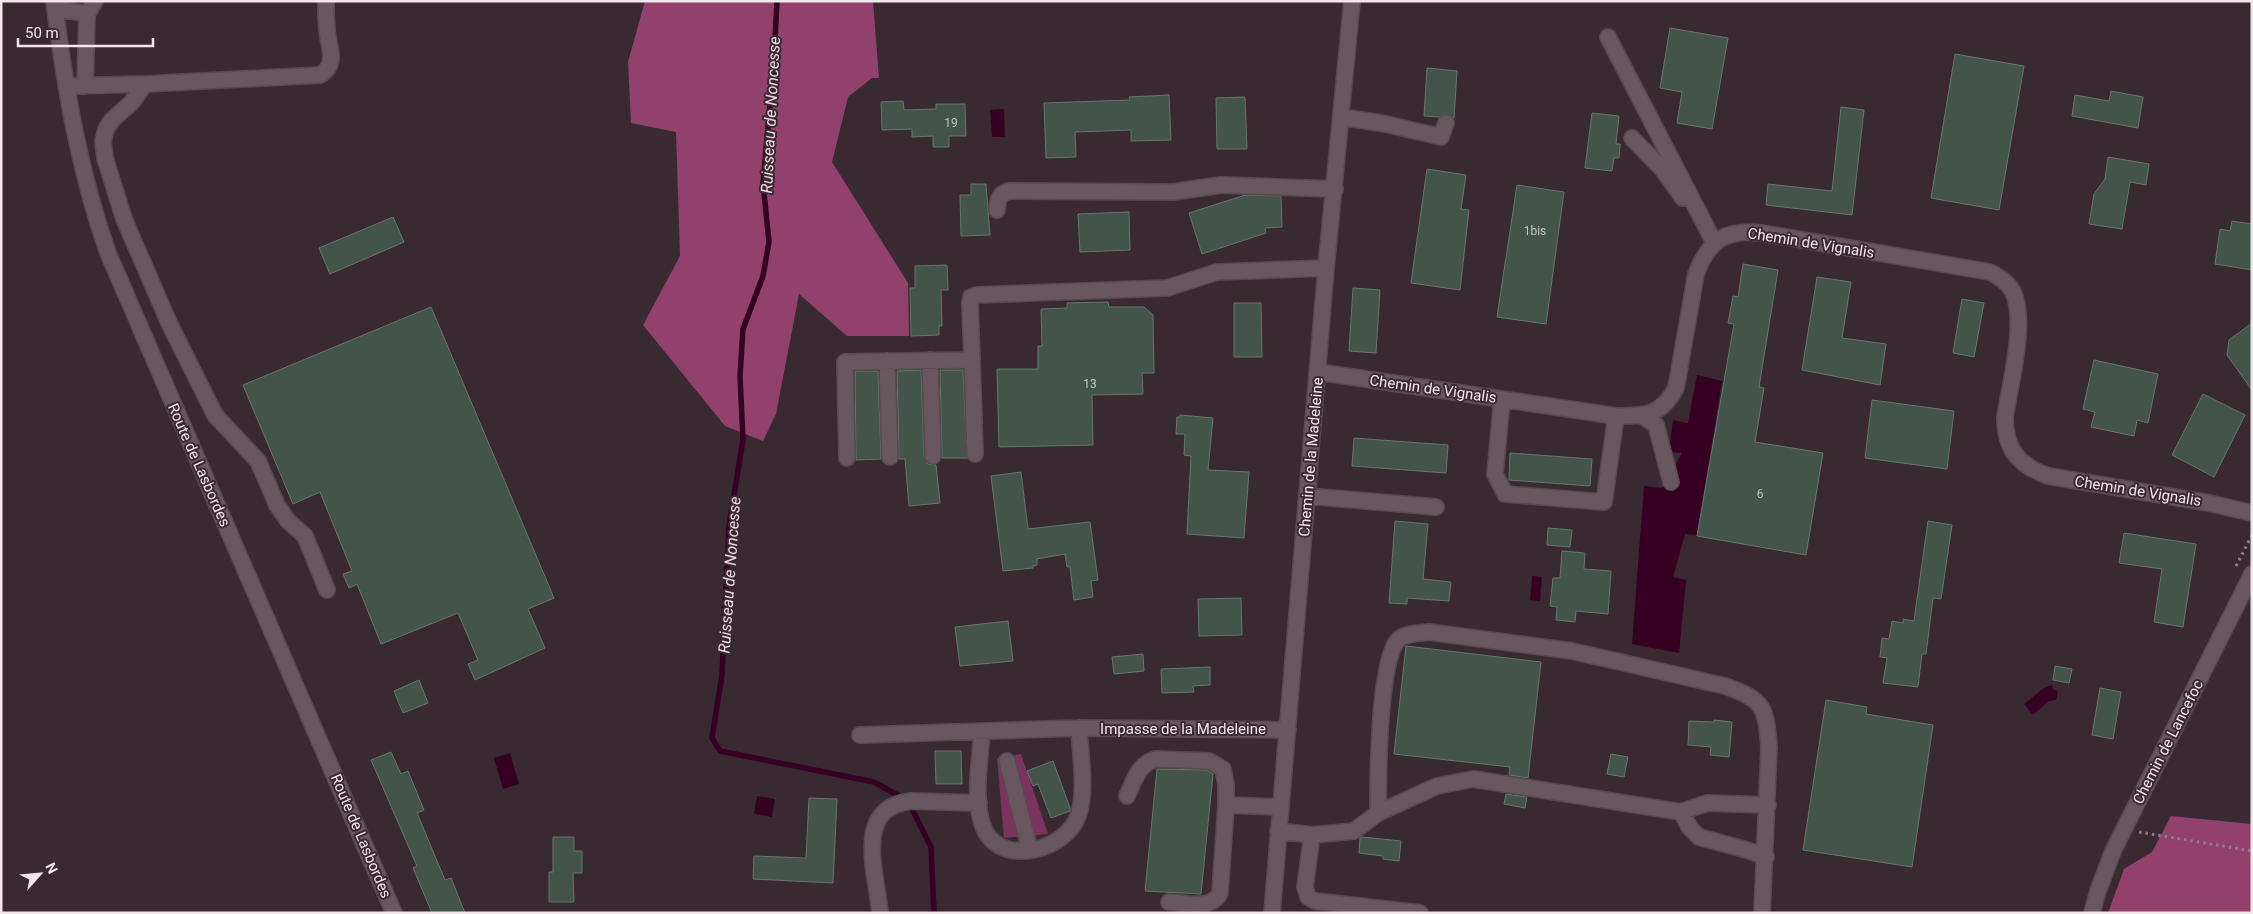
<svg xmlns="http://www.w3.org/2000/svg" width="2253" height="914" viewBox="0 0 2253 914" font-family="Roboto,sans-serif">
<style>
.green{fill:#7d345c}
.forest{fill:#92416d}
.water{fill:#350021}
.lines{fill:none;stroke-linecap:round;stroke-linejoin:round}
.stream{stroke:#350021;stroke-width:5.5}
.building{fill:#43544a;stroke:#66776d}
.minor-casing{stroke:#574a50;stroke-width:18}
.path{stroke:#8d8186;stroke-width:3;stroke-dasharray:2.5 4;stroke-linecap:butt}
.minor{stroke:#68575f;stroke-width:15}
.labels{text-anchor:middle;stroke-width:4;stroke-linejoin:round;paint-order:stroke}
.number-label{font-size:12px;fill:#c6c3c4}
.street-label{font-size:15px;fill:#f2e8ec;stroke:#392a31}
.water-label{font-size:16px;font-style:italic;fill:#f0d8e3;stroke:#392a31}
</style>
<rect width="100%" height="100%" fill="#392a31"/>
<path class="green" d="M1021,754L1048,834L1004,838L997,758Z"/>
<path class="forest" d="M645,1H873L879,78H872L848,97L832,162L908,283L909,336H847L799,294L776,414L763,441L725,426L643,325L680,256L676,132L631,123L628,62Z
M2171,816L2252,824V913H2108L2124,869L2152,852Z"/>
<path class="water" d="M1004,109L1005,137H992L990,110Z
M1697,375L1722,381L1697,535L1685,534L1673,577L1686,580L1679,653L1632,644L1644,486L1662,488L1682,453L1669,452L1673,420L1688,423Z
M1532,576L1542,577L1540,601L1530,600Z
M2052,685L2053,689L2058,691L2056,700L2049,701L2033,715L2024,704L2044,688Z
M510,753L519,784L503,789L494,758Z
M757,796L775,799L772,817L754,814Z"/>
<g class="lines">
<path class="stream" d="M777,1L774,59L763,183L769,242L763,276L743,329L740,376L743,440L729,526L722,675L712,738L720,751L874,782L903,798
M911,807L931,847L934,913"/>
</g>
<path class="building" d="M1670,28L1728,38L1712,129L1677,123L1682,92L1660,88Z
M1955,54L2024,66L1999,210L1931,198Z
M1427,68L1457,71L1454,118L1445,114L1439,117L1424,116Z
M2111,91L2143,97L2138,128L2072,116L2075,95L2109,101Z
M1169,95L1171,140L1131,141V130L1075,132L1076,157L1046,158L1044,103L1130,100L1129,97Z
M1245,97L1247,149H1217L1216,98Z
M903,101L904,110L936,109V104H965L966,136H949V147H933V136L912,137V129L882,130L881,102Z
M1841,107L1864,110L1852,215L1766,205L1768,184L1832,191Z
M1592,113L1619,116L1616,144H1620L1619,158H1614L1612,171L1585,168Z
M2108,157L2149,164L2146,185L2130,182L2122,229L2089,224L2094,194L2105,179Z
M1427,169L1466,175L1461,209L1469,210L1460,290L1411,283Z
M971,184H986L990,235L961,236L960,195H971Z
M1517,185L1564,192L1546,324L1497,317Z
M1245,195L1281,196L1282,227L1265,228L1266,233L1202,254L1189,213Z
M1129,212L1130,250L1080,252L1078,214Z
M393,217L404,242L330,274L319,248Z
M2232,221L2252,224V270L2215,264L2220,229L2230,231Z
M1743,264L1778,270L1759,387L1764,388L1755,442L1823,453L1806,555L1697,536L1734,324L1728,323L1733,296L1738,297Z
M947,265L948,290H941L942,326H939V335L911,336L910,288H915V266Z
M1817,277L1851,282L1842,338L1886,344L1880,385L1802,370Z
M1353,288L1380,290L1376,353L1349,351Z
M1962,299L1984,303L1974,357L1953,353Z
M1108,302L1109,307H1144L1153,315L1154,373H1142L1143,394L1092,395L1093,445L999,447L997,369H1038V346H1042L1041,309L1067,308V303Z
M1234,303H1261L1262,357H1234Z
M431,307L554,598L528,609L545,648L475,680L468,664L478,660L458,613L381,644L357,584L349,588L343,574L352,571L320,492L293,504L243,385Z
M2252,323V390L2227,355L2229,340Z
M2094,360L2158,374L2148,423L2137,420L2134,436L2091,427L2095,412L2083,409Z
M921,370L924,456L928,464L936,465L940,503L909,506L905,459H899L897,371Z
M940,370H963L967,458H942Z
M855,371H878L881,459L856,460Z
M2203,394L2245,415L2214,477L2172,455Z
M1872,400L1954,411L1947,469L1865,458Z
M1180,415L1213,418L1208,470L1249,472L1244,538L1187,534L1191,456L1184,455L1185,434H1176L1177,417H1180Z
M1354,438L1448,445L1446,473L1352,466Z
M1510,453L1592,459L1590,486L1509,480Z
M1021,472L1028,529L1090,522L1098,580L1091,581L1093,597L1074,600L1070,567H1067L1065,554L1037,559V565L1033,566V568L1003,571L991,476Z
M1395,521L1428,524L1423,579L1451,582L1449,601L1407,598V604L1389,603Z
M1928,521L1952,525L1941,599L1933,598L1926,654H1922L1918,687L1883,683L1887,658L1880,657L1882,638L1889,639L1892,621L1903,623V619L1914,621Z
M1548,528L1572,530L1570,547L1547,545Z
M2124,533L2196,544L2183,627L2154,622L2162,569L2119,563Z
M1562,551L1585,553L1584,569L1611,571L1608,614L1576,611L1575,622L1556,620L1557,607L1550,606L1553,578H1560Z
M1241,598L1242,635L1199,636L1198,599Z
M1008,621L1013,661L960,666L955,627Z
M1406,646L1541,662L1528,778L1509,775L1510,767L1394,754Z
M1143,654L1144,671L1114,674L1112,657Z
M2055,666L2072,669L2069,683L2053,680Z
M1210,667V685L1193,686L1194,692L1162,693L1161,669Z
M419,680L428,703L403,713L394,691Z
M2100,688L2121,692L2113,739L2092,735Z
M1826,700L1867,707L1866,714L1933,725L1912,867L1803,850Z
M1714,720L1732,722L1729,757L1710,755L1711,747L1688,745L1689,721L1714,722Z
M935,751H961L962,784H936Z
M391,752L401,774L408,771L424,810L417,813L445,880L451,878L465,913H432L413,868L417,866L371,760Z
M1611,754L1628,757L1624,777L1607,774Z
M1053,761L1070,808V811L1051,818L1038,784L1033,786L1027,771Z
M1157,769L1206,770L1213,774L1201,894L1145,891Z
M1506,794L1527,797L1525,808L1504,804Z
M809,798L837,799L833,883L753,879L754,856L806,858Z
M553,837H574V851H582V873H573L574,902H549V872H553Z
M1362,837L1401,841L1399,861L1383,859V856L1359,853L1360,838Z"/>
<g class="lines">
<defs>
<path id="minor" d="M54,1C65,87 79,171 108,253L394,913
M55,8L87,14
M1608,37L1714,242
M145,84L132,102L112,120L106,129L103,141L105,158L124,219L170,325L215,415L258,461L277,505L288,521L305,536L327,590
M66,86L145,84L320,75C339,64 328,47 327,29C326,20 326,10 326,1
M85,86L87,14L95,1
M1342,117L1386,124L1441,137L1446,123
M1632,138L1663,170L1683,198
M997,210C998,200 998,194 1009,191L1173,192L1221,185L1335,189
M930,360L933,456
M972,360L975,454
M887,361L890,457
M1318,372L1616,416C1645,416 1661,416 1676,388L1696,274C1709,240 1725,229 1762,233L1990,272C1999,277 2008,282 2013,292C2027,322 2010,384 2005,417C2005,449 2018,465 2048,476L2209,503L2252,513
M1502,399L1495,474L1505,494L1604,502L1616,416
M1642,416L1656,425L1671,482
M847,458L845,362L972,360L970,303L971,297L977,295L1167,288L1217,272L1326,268
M1308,496L1436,507
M982,732C980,761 972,805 985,831C1004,867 1066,850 1078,816C1087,792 1080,754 1079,728
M860,735L1079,728L1288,730
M1007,761L1030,850
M1127,796C1134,781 1139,763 1156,759L1209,761L1223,769L1226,784V805L1281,807
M1681,812L1690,828L1699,837L1747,850L1766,857
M1378,813L1437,786L1473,779L1681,812L1707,803L1768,805
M1278,831L1312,835L1354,831L1378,813C1378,783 1378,657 1399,639C1407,633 1419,633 1429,632L1572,651L1725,686C1765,700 1766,708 1769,748L1762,913
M1312,835L1305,887L1308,897L1315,901L1420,913
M1169,902C1185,903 1212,910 1220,893L1226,805
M880,913C877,874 852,808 911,801L979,803
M1272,913L1326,268L1352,1
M2092,913L2098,891L2113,851L2252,574"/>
</defs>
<use href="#minor" class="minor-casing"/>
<path class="path" d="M2236,566L2252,535
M2139,832L2252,851"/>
<use href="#minor" class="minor"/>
</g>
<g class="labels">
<g class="number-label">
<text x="951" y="127">19</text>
<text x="1535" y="235">1bis</text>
<text x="1090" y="388">13</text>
<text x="1760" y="498">6</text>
</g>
<g class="street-label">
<text transform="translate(1811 243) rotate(9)" y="5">Chemin de Vignalis</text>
<text transform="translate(1433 389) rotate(8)" y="5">Chemin de Vignalis</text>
<text transform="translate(1311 457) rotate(-85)" y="5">Chemin de la Madeleine</text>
<text transform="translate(199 465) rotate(66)" y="5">Route de Lasbordes</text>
<text transform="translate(2138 491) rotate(9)" y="5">Chemin de Vignalis</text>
<text x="1183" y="734">Impasse de la Madeleine</text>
<text transform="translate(2168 742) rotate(-63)" y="5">Chemin de Lancefoc</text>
<text transform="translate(361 836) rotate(67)" y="5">Route de Lasbordes</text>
</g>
<g class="water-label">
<text transform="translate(770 115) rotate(-87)" y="6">Ruisseau de Noncesse</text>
<text transform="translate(729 575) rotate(-86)" y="6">Ruisseau de Noncesse</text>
</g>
</g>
<rect width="2253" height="914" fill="none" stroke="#f2e8ec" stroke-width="5"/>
<g transform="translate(40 874) rotate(63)" stroke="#392a31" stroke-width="4" paint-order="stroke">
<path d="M0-4L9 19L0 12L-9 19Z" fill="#f2e8ec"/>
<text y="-8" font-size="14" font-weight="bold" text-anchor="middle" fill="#f2e8ec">N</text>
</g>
<path d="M18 38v8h135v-8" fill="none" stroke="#f2e8ec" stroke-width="2.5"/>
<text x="25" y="38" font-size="15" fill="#f2e8ec" stroke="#392a31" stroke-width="4" paint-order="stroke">50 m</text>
</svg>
